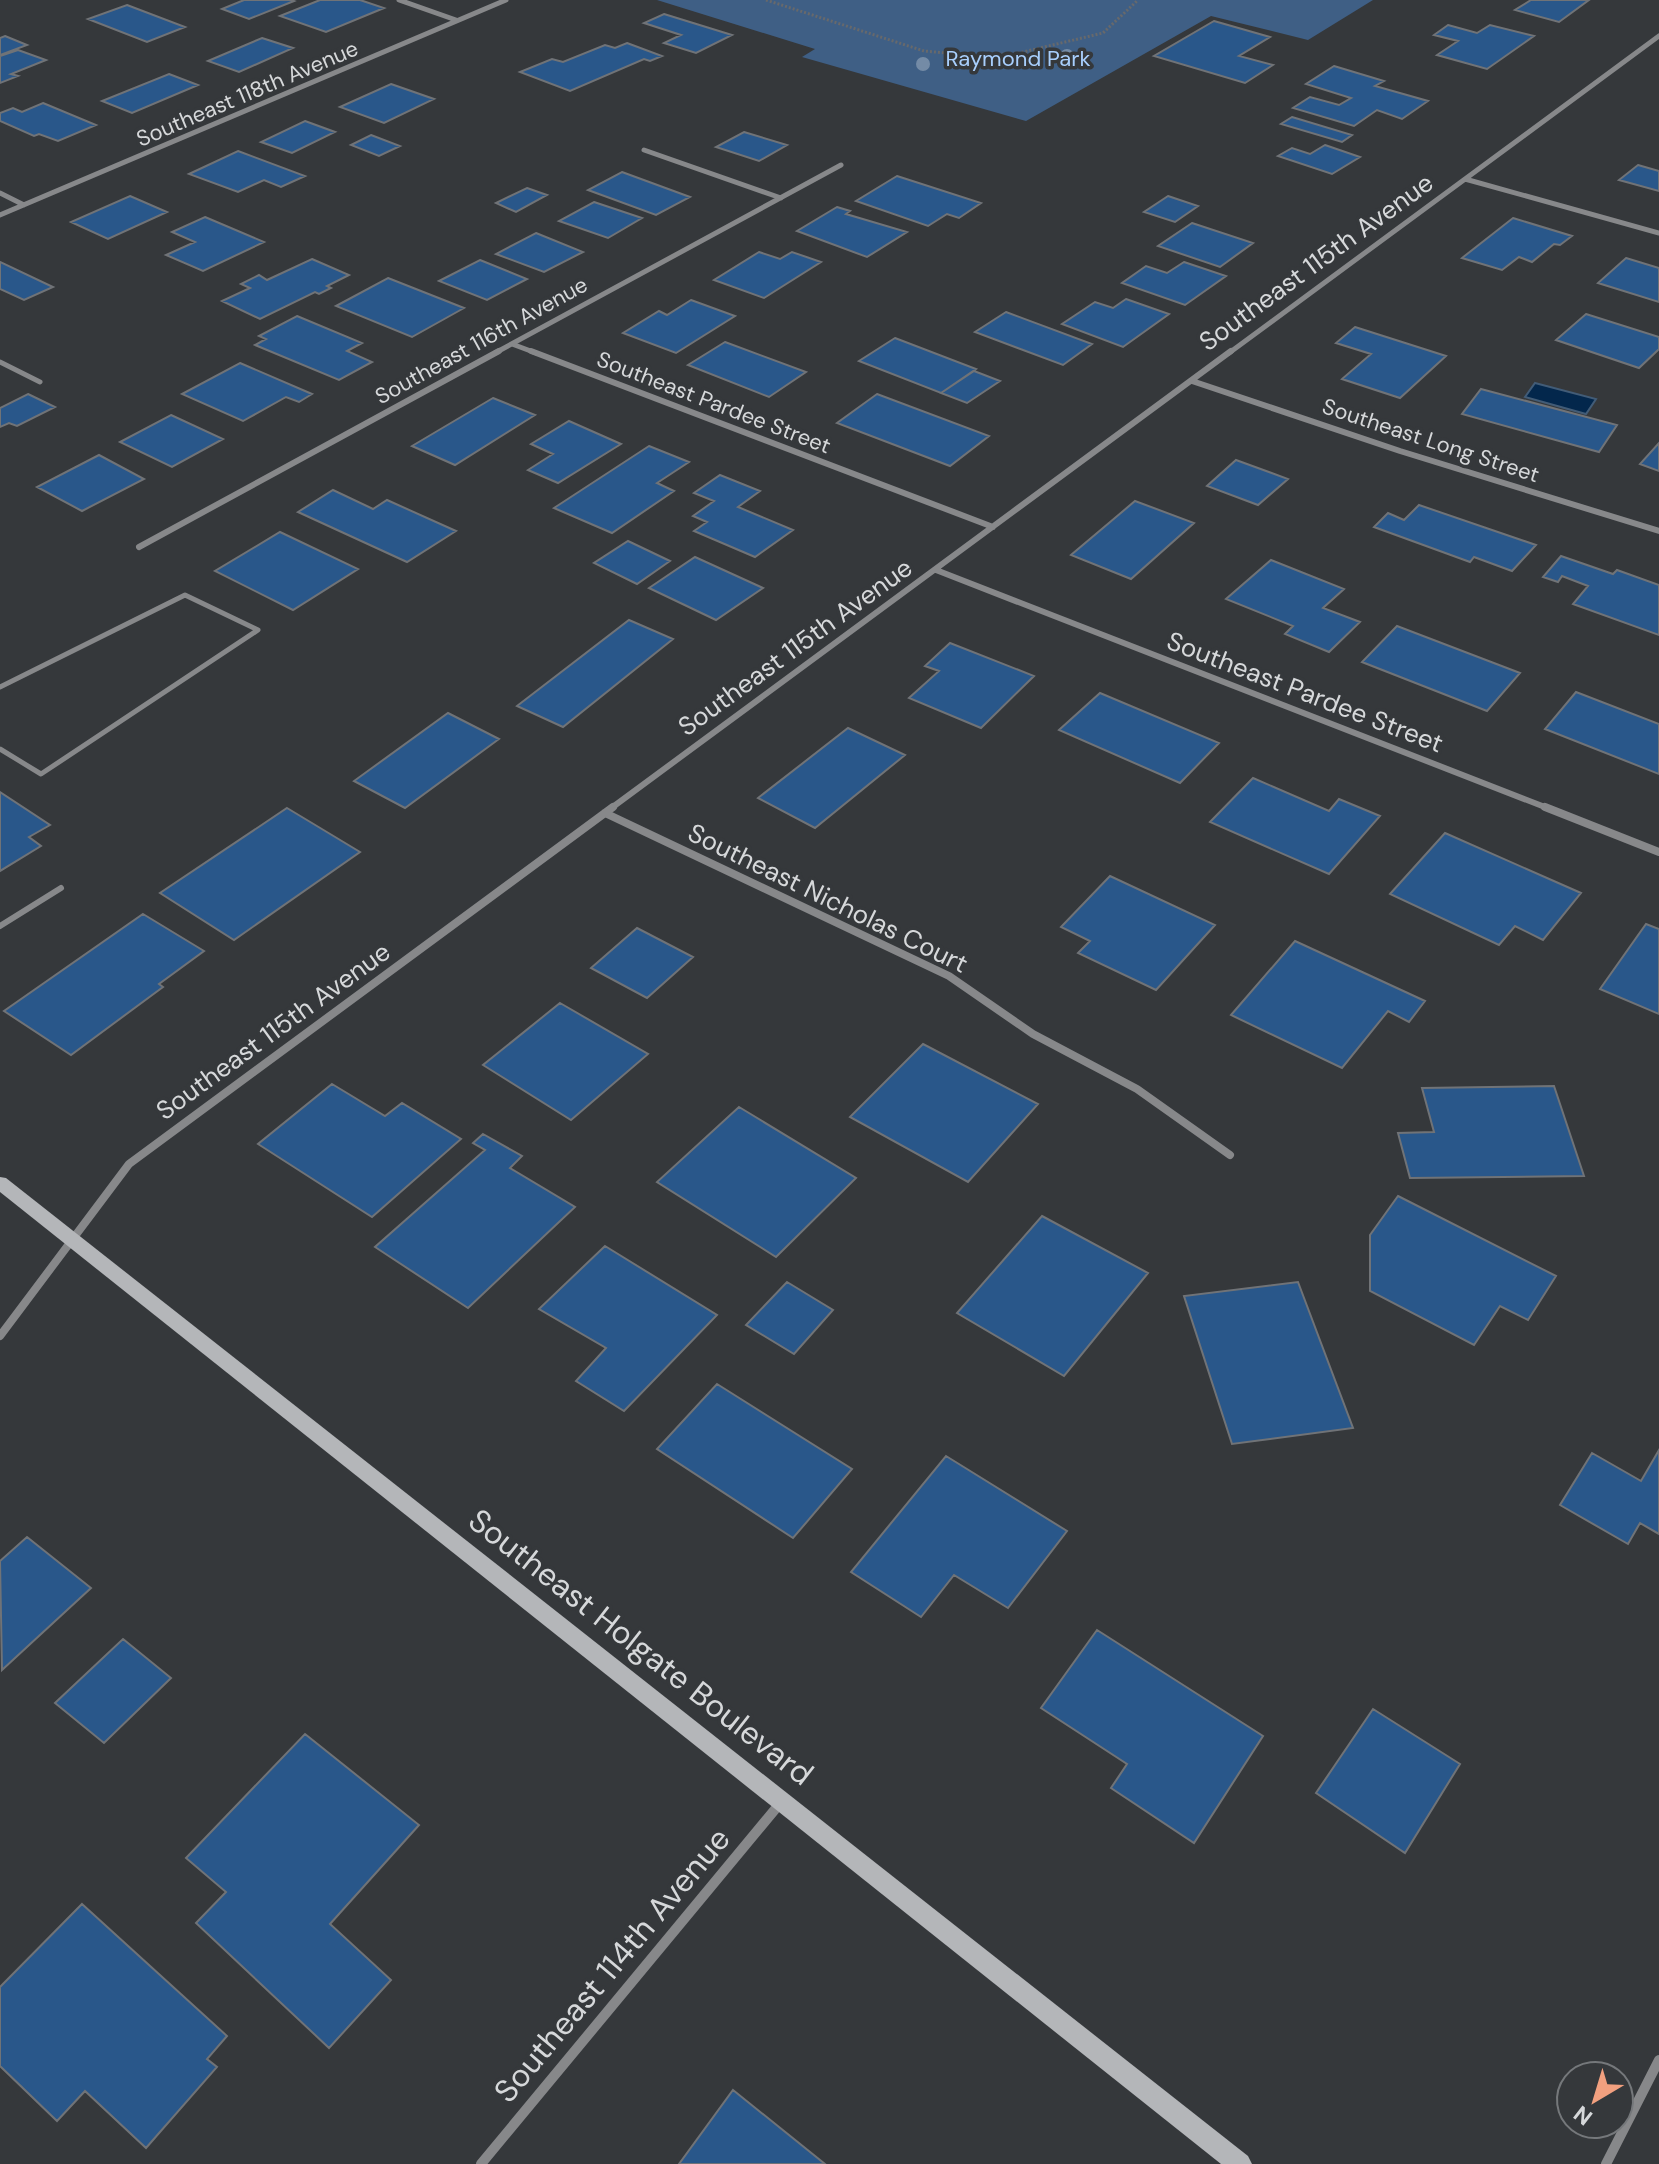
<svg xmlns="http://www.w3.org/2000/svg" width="1659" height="2164" viewBox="0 0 1659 2164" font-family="'DM Sans',sans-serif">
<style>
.green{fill:#3f5f85}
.water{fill:#03274c;stroke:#425c77;stroke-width:2}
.building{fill:#29578a;stroke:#707377;stroke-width:2}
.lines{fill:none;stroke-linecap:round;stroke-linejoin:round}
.path{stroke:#67696c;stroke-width:3;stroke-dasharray:2 2;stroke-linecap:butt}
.service-far1{stroke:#87888a;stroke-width:5}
.service{stroke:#87888a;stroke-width:6}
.minor-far3{stroke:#87888a;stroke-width:5}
.minor-far2{stroke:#87888a;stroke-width:6}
.minor-far1{stroke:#87888a;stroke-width:8}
.minor{stroke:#87888a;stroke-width:10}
.secondary{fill:#b4b6b9;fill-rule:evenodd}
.tree{fill:#748ba6}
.labels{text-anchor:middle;stroke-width:7;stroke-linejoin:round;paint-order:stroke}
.far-park-label{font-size:22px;fill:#a8cffd;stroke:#35383b}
.far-street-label{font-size:22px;fill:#d6d8da;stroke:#35383b}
.street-label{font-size:26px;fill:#d6d8da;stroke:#35383b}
.near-street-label{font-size:32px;fill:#d6d8da;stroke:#35383b}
</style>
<rect width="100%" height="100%" fill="#35383b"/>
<path class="green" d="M657,0H1373L1308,40L1211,16L1026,121L802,57L815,49Z"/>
<path class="water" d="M1535,383L1596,399L1586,414L1525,397Z"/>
<path class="building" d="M244,0H291L294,1L249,19L222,9Z
M320,0H360L384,8L326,32L280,16Z
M1531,0H1589L1559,22L1515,10Z
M127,5L185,27L147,42L88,19Z
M664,14L732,35L696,53L664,43L681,35L644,23Z
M1214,21L1270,37L1239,56L1273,65L1245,83L1154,56Z
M1448,25L1477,33L1490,25L1534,36L1487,69L1437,55L1458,41L1434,35Z
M5,36L27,45L0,55V38Z
M262,38L293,48L239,72L208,61Z
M627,43L662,56L650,61L644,59L570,91L520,72L552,59L563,62L605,45L615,48Z
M18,50L46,60L11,74L18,76L0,83V56Z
M1334,66L1384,81L1375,86L1428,101L1402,119L1377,110L1354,126L1293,108L1310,97L1339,105L1351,98L1306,84Z
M169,74L198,85L132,113L102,101Z
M391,84L434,99L384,123L340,107Z
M43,103L96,125L58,141L39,134L34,136L0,121V113L13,108L22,112Z
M1292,117L1352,135L1342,142L1281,124Z
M305,121L335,132L292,153L261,142Z
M744,132L787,145L759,161L716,147Z
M371,135L400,146L379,156L351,145Z
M1325,145L1360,157L1332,174L1278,156L1292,148L1310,154Z
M238,151L305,176L281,187L264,180L238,192L189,174Z
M1638,165L1659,171V191L1619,180Z
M622,172L690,197L656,215L588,190Z
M897,176L981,203L959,218L947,214L928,226L856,201Z
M527,188L547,195L516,212L496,203Z
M130,196L167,212L108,239L71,222Z
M1168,196L1198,206L1175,222L1144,212Z
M594,202L642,218L608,238L559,221Z
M837,207L850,211L846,214L907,232L867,257L797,231Z
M205,217L264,242L203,271L166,255L195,242L172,232Z
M1513,218L1572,236L1560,245L1554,244L1532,262L1519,257L1502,270L1462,258Z
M1192,223L1253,243L1220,267L1158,246Z
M536,233L583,252L544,272L496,254Z
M759,252L780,259L792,252L821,262L764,298L714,280Z
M1626,258L1659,268V302L1598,283Z
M312,259L349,275L327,286L331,288L319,294L315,292L260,319L222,301L250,288L241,284L259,275L267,280Z
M480,260L527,279L487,300L439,281Z
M0,262L53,287L24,300L0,289Z
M1184,262L1226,276L1185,305L1122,283L1146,266L1167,273Z
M388,278L464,308L412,337L336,306Z
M1126,299L1169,314L1123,347L1062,324L1095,302L1113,308Z
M691,300L735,316L676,353L623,333L659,311L667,315Z
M1006,312L1092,344L1063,365L975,332Z
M1586,314L1659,337V349L1639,368L1556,340Z
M297,316L362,343L347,351L372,362L339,380L255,345L266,339L259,336Z
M1355,327L1446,356L1400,398L1342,379L1371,354L1336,343Z
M895,338L976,369L941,393L859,361Z
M725,342L806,372L769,397L688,365Z
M240,363L312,394L299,402L286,397L243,421L182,394Z
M974,371L1000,381L967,403L941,393Z
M1481,389L1617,425L1599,452L1462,414Z
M28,394L55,407L17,426L9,423L0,427V408Z
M877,394L989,436L950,466L837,423Z
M493,398L535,415L455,465L412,446Z
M171,415L223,439L172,467L120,442Z
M569,421L621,444L558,483L528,470L553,454L531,444Z
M1659,443V471L1640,464Z
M649,446L689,462L657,483L674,491L612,533L554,508Z
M99,455L144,479L82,511L37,487Z
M1236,460L1288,479L1258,505L1207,486Z
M720,475L760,491L738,507L793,530L755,557L694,531L707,522L693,516L714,501L694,493Z
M333,490L373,509L387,500L456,531L407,562L298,512Z
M1135,501L1194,523L1131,579L1071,555Z
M1419,505L1536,545L1512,571L1474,557L1470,562L1374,527L1388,513L1404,520Z
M280,532L358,569L293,610L215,571Z
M628,541L670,561L637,584L594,563Z
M1561,556L1613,574L1617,570L1659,585V635L1573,604L1588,586L1562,576L1558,582L1543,577Z
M695,557L763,588L716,620L649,588Z
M1271,560L1344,589L1323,608L1360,622L1329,652L1285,634L1293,626L1226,599Z
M629,620L673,639L563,727L517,706Z
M1397,626L1520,673L1487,711L1362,662Z
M950,643L1034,676L981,728L909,698L939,671L925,666Z
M1576,692L1659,724V774L1545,729Z
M1100,693L1219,743L1180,783L1059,730Z
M448,713L499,739L405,808L354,781Z
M848,728L905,755L815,828L758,798Z
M1253,778L1329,811L1339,799L1380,816L1329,874L1210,822Z
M0,792L50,825L29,837L41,846L0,871Z
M287,808L360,852L234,940L160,893Z
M1445,833L1581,893L1543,940L1515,926L1499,945L1390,894Z
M1110,876L1215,925L1156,990L1078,953L1090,941L1061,927Z
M143,914L204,951L159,984L163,987L71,1055L4,1011Z
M1646,924L1659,929V1014L1600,989Z
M637,928L693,957L647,998L591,968Z
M1295,941L1425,1001L1409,1022L1388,1011L1342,1068L1231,1015Z
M560,1003L648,1054L571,1120L483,1065Z
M923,1044L1038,1104L968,1182L850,1117Z
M332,1084L385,1116L402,1103L461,1139L372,1217L258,1144Z
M1554,1086L1584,1176L1410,1178L1398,1133L1434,1132L1422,1088Z
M739,1107L856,1178L776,1257L657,1182Z
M483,1134L522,1156L510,1168L575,1207L468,1308L375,1247L485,1150L473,1143Z
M1398,1196L1556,1276L1528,1320L1500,1306L1474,1345L1370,1291V1235Z
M1042,1216L1148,1273L1064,1376L957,1313Z
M605,1246L717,1315L624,1411L576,1381L606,1348L539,1309Z
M787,1282L833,1310L794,1354L746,1325Z
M1298,1282L1353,1428L1232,1444L1184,1296Z
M717,1384L852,1469L793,1538L657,1449Z
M1659,1450V1534L1640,1523L1628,1544L1560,1505L1592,1453L1641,1481Z
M946,1456L1067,1531L1008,1608L954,1575L921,1617L851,1572Z
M27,1537L91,1588L2,1670L0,1561Z
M1097,1630L1263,1736L1194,1843L1111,1788L1127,1764L1041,1708Z
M123,1639L171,1678L104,1743L55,1703Z
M1373,1709L1460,1764L1405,1853L1316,1793Z
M305,1734L419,1825L330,1924L391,1980L329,2048L196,1923L226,1892L186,1858Z
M82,1904L227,2036L207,2059L217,2067L146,2148L85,2091L57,2121L0,2066V1987Z
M733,2090L825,2164H679Z"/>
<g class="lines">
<path class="path" d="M766,0L924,51L980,56L1019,53L1103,33L1138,0"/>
<path class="service-far1" d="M0,362L40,382
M0,687L185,595L258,630L41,774L0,749"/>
<path class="service" d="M0,926L61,888"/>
<path class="minor-far3" d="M399,0L456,20
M644,150L781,198
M1465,179L1659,233
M0,193L24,205
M0,215L506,0
M512,344L536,353
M495,353L841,165
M1229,353L1659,36"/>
<path class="minor-far2" d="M531,351L993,527
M1192,381L1400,451L1659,531
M139,547L499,351
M936,570L1550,809
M610,809L1231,351"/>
<path class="minor-far1" d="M1545,807L1659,852
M605,813L949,976L1033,1034L1137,1089L1230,1155
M0,1336L129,1164L613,807"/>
<path class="minor" d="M481,2164L782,1801
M1606,2164L1659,2060"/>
<path class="secondary" d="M0,1177L6,1178L1248,2156L1252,2164H1221L0,1192Z"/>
</g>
<g class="tree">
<circle cx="1067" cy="56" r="7"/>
<circle cx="923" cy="64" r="7"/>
</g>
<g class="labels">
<g class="far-park-label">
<text x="1018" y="66">Raymond Park</text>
</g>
<g class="far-street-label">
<text transform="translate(247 93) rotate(-23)" y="8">Southeast 118th Avenue</text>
<text transform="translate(481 340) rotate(-29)" y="8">Southeast 116th Avenue</text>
<text transform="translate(714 402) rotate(21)" y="8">Southeast Pardee Street</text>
<text transform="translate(1431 440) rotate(18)" y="8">Southeast Long Street</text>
</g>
<g class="street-label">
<text transform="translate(1316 262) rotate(-36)" y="9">Southeast 115th Avenue</text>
<text transform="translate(795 647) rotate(-36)" y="9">Southeast 115th Avenue</text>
<text transform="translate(1305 692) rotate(21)" y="9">Southeast Pardee Street</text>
<text transform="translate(828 898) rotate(26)" y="9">Southeast Nicholas Court</text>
<text transform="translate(273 1031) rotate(-36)" y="9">Southeast 115th Avenue</text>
</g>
<g class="near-street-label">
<text transform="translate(641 1647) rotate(38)" y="11">Southeast Holgate Boulevard</text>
<text transform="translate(612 1965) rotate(-50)" y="11">Southeast 114th Avenue</text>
</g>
</g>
<g transform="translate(1595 2100) rotate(218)"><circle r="38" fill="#35383b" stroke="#75787b" stroke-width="2"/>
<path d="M0-6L14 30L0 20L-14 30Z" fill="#f2a07f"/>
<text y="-12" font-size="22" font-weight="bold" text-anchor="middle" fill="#d6d8da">N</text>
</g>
</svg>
